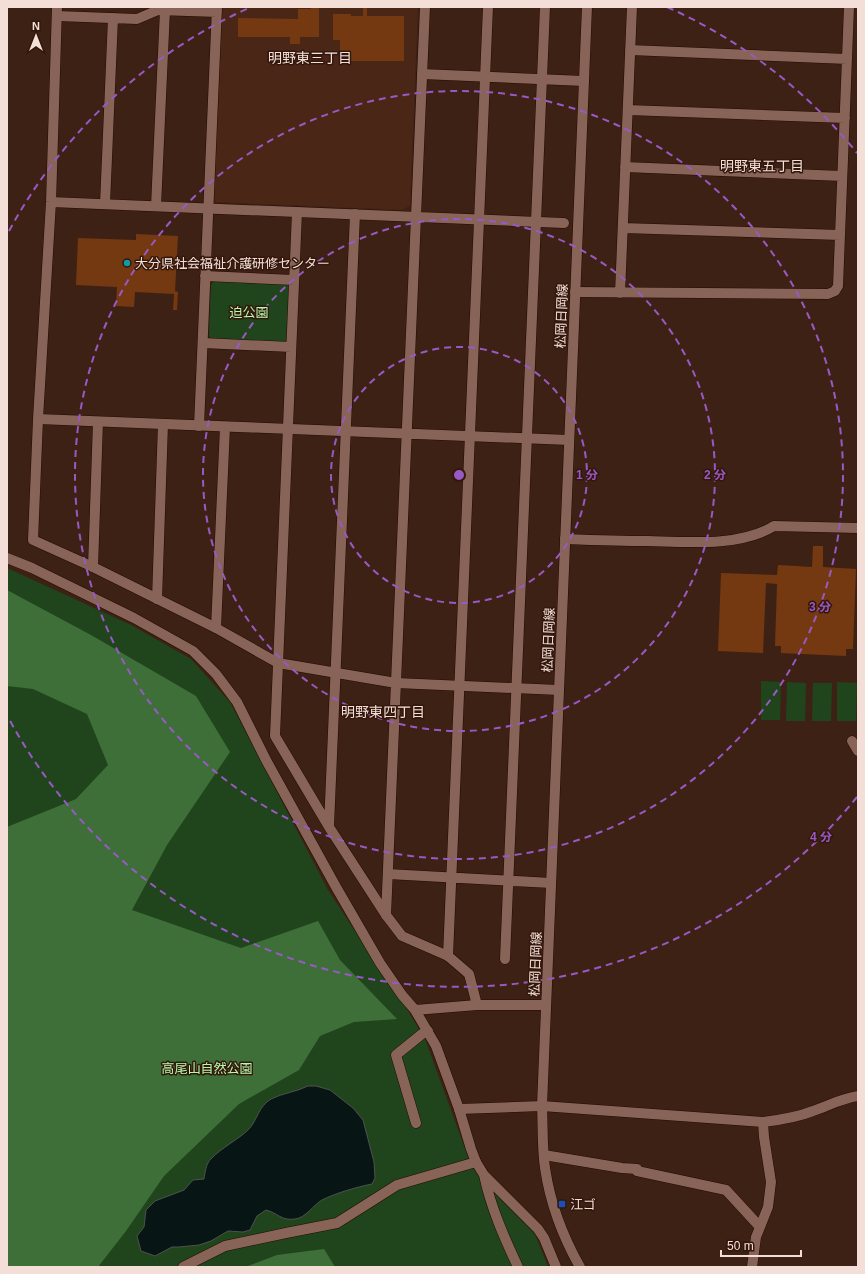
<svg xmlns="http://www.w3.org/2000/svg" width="865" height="1274" viewBox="0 0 865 1274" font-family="Helvetica,'Noto Sans JP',sans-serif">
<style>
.built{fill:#4a2617}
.green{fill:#20451c}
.forest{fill:#3e6f39}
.water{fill:#071515;stroke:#4e524f}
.building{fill:#743911}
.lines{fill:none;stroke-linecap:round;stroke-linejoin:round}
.minor-casing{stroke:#240901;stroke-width:11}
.tertiary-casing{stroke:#240901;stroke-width:11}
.secondary-casing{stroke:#240901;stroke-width:11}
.minor{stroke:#876457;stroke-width:10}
.tertiary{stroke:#876457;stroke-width:10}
.secondary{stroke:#876457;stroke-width:10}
.ring{fill:none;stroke:#9959c5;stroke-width:2;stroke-dasharray:7 5}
.culture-dot{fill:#0f9aa8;stroke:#33170c;stroke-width:1.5}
.transit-dot{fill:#1a4fb4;stroke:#33170c;stroke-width:1.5}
.labels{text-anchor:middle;stroke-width:3;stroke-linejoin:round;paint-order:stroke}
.poi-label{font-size:13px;fill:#f3dfd7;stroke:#33170c;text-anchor:start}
.park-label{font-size:13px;fill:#b3faab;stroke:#33170c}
.street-label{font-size:13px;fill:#f3dfd7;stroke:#33170c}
.neighbourhood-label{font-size:14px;fill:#f3dfd7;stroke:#33170c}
.centre{fill:#9959c5;stroke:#33170c;stroke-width:2}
.ring-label{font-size:12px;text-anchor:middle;font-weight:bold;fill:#9959c5;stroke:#33170c;stroke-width:3;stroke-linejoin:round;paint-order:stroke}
</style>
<rect width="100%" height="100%" fill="#3e2115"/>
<path class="built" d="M222,7H418L410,205L403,210L216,202L214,199Z"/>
<path class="green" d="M215,281L285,283L290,286L288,338L284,343L212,340L209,336L211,285Z
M7,568L131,625L191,659L230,702L328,890L408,1011L425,1039L467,1154L499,1198L535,1234L548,1267H7Z
M761,681L781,682L780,720H761Z
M787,682L806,683L805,721H786Z
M837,682L857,683L856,721H837Z
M813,683H832L831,721H812Z"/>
<path class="forest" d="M7,590L91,635L196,696L230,752L167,845L132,910L241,948L318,921L340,960L397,1019L354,1022L320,1036L299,1070L239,1104L164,1176L126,1231L98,1267H7V827L76,799L108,765L87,714L33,689L7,686Z
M324,1249L335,1267H245L277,1255Z"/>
<path class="water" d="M308,1086H316L330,1090L353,1108L363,1120L374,1162L375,1178L372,1184C357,1187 336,1193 322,1200C313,1205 306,1218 295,1219C281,1221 278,1213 266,1210L257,1216L250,1230L243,1232L228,1231L211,1241L199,1245L179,1247H172L155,1256L141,1251L137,1236L144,1227L146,1210L155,1201L184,1190L193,1180L204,1179C205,1173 206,1163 211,1159C222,1147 238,1140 249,1129C258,1119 258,1107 271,1099C283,1093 296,1092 308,1086Z"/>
<path class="building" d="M311,7H319V37H300V44H290V37H238V18L298,19V9H311Z
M363,7H367V16H404V61H347V58H340V40H333V14H351V16H363Z
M136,234L178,236L175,291L178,292L177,310H173L174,294L135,292L134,307L116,306L117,287L76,285L78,238L136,240Z
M813,546H823V567L856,569L853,649H846V656L781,653V646H775L777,584L766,583L763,653L718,651L721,573L777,575L778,565L812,567Z"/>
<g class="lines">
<defs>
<path id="minor" d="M57,16L137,19L158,10L217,12
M630,50L847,59
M422,74L584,81
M628,110L845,118
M625,167L842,176
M105,204L113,18
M156,206L165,10
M297,212L275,736L329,827L386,915
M623,228L840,235
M205,276L294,280
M575,292L828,294L835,291L838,286L849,7
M620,293L632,7
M203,343L291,347
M199,426L217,7
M565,539C592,540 620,541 648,541C687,542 740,547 774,526L858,528
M93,567L98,422
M157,599L163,424
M216,628L225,427
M852,741L858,751
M329,826L355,214
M388,874L551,883
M448,956L488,7
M505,959L545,7
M459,1109L542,1106L763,1122C780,1120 798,1117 813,1111C828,1106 842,1098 858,1096
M416,1123L396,1055L422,1034L428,1031
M544,1155L622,1168L637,1169V1171L726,1190L760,1227
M183,1267L225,1246L286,1233L337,1223L397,1185L476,1162
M752,1267L756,1237L768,1207L771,1182L764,1137L763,1122"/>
<path id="tertiary" d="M57,7L51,202L38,419L33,540L93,567L216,628L278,663L396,683L559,690
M425,7L386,915L402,936L448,956L469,974L477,1005
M51,202L564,223
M38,419L569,440
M7,558L32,568L134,618L193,651L216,674L237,702L266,760L336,887L380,963L402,995L415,1010L436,1046L459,1109L471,1149L476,1162L484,1175L538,1229L544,1238L556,1267
M415,1010L477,1005H546
M484,1175C491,1208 504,1237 518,1267"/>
<path id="secondary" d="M580,1267C563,1237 550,1202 545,1168C542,1148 543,1127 542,1106L587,7"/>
</defs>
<use href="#minor" class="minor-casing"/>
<use href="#tertiary" class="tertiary-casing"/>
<use href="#secondary" class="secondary-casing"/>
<use href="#minor" class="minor"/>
<use href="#tertiary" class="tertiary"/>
<use href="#secondary" class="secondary"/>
</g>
<g class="ring">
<circle cx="459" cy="475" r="128"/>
<circle cx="459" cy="475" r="256"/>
<circle cx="459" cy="475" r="384"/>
<path d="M857 797A512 512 0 0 1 9 719M9 231A512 512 0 0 1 251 7M667 7A512 512 0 0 1 857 153"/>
</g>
<circle class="culture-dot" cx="127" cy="263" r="4"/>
<rect class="transit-dot" x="558" y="1200" width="8" height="8" rx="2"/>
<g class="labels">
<g class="poi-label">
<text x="135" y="268">大分県社会福祉介護研修センター</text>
<text x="570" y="1209">江ゴ</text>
</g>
<g class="park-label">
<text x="249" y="317">迫公園</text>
<text x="207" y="1073">高尾山自然公園</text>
</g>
<g class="street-label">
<text transform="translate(561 316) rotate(-88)" y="5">松岡日岡線</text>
<text transform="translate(548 640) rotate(-88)" y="5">松岡日岡線</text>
<text transform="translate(535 964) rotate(-88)" y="5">松岡日岡線</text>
</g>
<g class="neighbourhood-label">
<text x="310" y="63">明野東三丁目</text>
<text x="762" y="171">明野東五丁目</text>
<text x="383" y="717">明野東四丁目</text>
</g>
</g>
<circle cx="459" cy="475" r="6" class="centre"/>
<g class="ring-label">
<text x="587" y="479">1 分</text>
<text x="715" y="479">2 分</text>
<text x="820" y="611">3 分</text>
<text x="821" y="841">4 分</text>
</g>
<rect width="865" height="1274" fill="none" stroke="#f3dfd7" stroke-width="16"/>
<g transform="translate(36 36)" stroke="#33170c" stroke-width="3" paint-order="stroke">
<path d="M0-3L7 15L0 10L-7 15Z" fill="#f3dfd7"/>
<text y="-6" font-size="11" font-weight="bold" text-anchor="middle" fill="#f3dfd7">N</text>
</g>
<path d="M721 1250v6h80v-6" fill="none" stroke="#f3dfd7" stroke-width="2"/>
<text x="727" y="1250" font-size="12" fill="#f3dfd7" stroke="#33170c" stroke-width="3" paint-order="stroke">50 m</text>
</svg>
